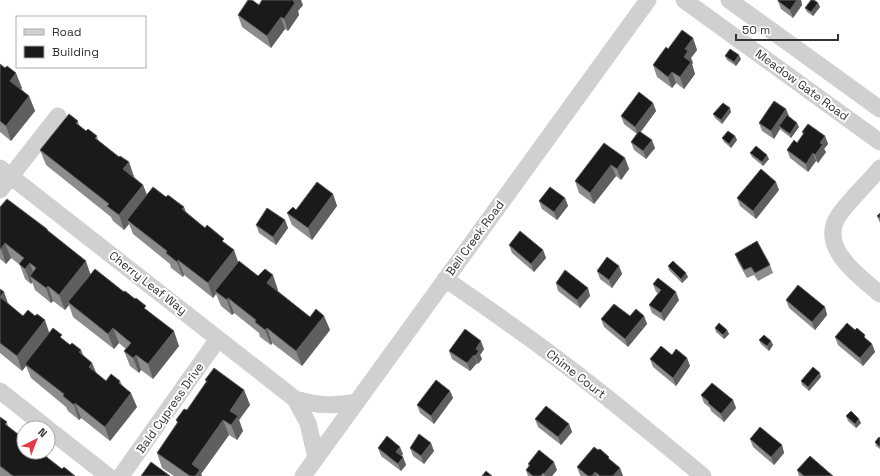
<svg xmlns="http://www.w3.org/2000/svg" width="880" height="476" viewBox="0 0 880 476" font-family="'Space Grotesk',sans-serif">
<style>
.lines{fill:none;stroke-linecap:round;stroke-linejoin:round}
.minor{stroke:#d0d0d0;stroke-width:17}
.wall{fill:#8c8c8c}
.shaded-wall{fill:#5f5f5f}
.building{fill:#1a1a1a;stroke:#5f5f5f}
.labels{text-anchor:middle;stroke-width:4;stroke-linejoin:round;paint-order:stroke}
.street-label{font-size:12px;fill:#333;stroke:#fff}
</style>
<rect width="100%" height="100%" fill="#fff"/>
<g class="lines">
<path class="minor" d="M684,0L880,142
M729,0L880,109
M0,168L295,399L308,423L316,458
M880,168C867,184 851,198 839,215C817,247 859,276 880,294
M0,190L58,116
M445,279C486,307 528,336 568,367C614,402 658,439 703,476
M0,391L47,428
M295,399C319,406 332,406 357,402
M48,429L108,476
M121,476L218,339
M303,476L648,0"/>
</g>
<path class="wall" d="M778,0H801L802,5L793,18L781,9L778,1Z
M818,3L820,7L813,16L807,12L805,8Z
M259,5H303L298,11L299,15L288,31L285,29L271,48L242,27L238,15Z
M693,38L697,50L691,58L693,63L692,64L695,74L684,89L676,83L672,88L657,77L653,65L668,49Z
M725,56L741,59L736,66L727,60Z
M0,64L22,88L21,89L29,96L35,111L11,141L0,132Z
M653,103L656,111L641,132L655,148L646,159L634,150L631,142L637,134L624,124L621,116Z
M731,112L722,124L715,118L713,114Z
M789,117L799,127L791,138L781,130L780,129L774,139L762,131L759,123Z
M78,121L79,125L86,131L97,136L98,140L119,157L129,162L134,177L143,185L147,195L186,213L234,250L238,262L278,290V291L310,317L324,316L330,330L302,366L272,343L271,345L260,337L259,333L234,313L232,315L221,306L216,294L213,298L184,275L183,277L171,268L170,264L133,234L129,224L124,230L113,221L111,217L46,165L40,150Z
M802,132L825,136L828,144L824,149L826,152L818,163L816,161L808,172L790,158L787,150L797,143L803,134Z
M735,136L737,140L731,148L724,142L722,138Z
M750,153L769,159L763,166L752,157Z
M625,158L629,169L621,180L616,176L594,204L579,193L575,181Z
M779,190L756,219L740,206L737,198Z
M333,194L337,206L312,240L292,225L287,213Z
M565,198L568,206L557,220L542,209L539,201Z
M0,207L47,229L48,231L91,274L147,310L179,346L153,379L141,370L139,373L130,366L124,351L126,349L119,343L114,349L73,317L69,305L65,310L53,301L51,303L35,290L32,282L31,284L25,279L20,265L11,258L6,264L0,259Z
M880,213V223L877,216Z
M285,220L288,228L276,245L259,233L256,225Z
M509,245L543,250L546,258L534,272L512,253Z
M735,254L770,265L773,273L758,281L754,275L747,278L738,262Z
M619,266L622,274L612,288L600,279L597,271Z
M668,266L688,277L682,283L669,270Z
M556,283L588,288L590,296L580,308L558,291Z
M653,284L679,300L664,321L652,313L649,305L658,293L656,292Z
M0,289L4,292L8,303L23,316L49,333L63,340L70,345L81,350L83,355L92,363L96,373L106,381H120L122,385L137,407L110,441L81,418L79,420L68,411L66,407L31,378L26,366L22,371L0,353Z
M786,300L825,307L827,315L815,330L789,308Z
M630,316H644L647,324L628,347L604,327L601,319Z
M715,328L727,330L729,334L724,339L716,332Z
M835,337L867,340L872,344L875,352L863,366L838,345Z
M759,340L771,341L773,345L769,351L761,344Z
M484,349L480,355L482,359L478,364L477,363L470,371L452,359L449,351Z
M672,355L687,358L690,366L676,386L653,367L650,359Z
M821,377L809,391L802,385L801,381Z
M205,380L244,390L250,405L239,420L243,431L237,440L229,435L201,474L202,476H174L162,468L157,453L177,423L176,420L187,410L206,382Z
M450,391L453,398L434,424L420,413L417,405Z
M701,395L733,400L736,408L724,422L711,411L710,408L704,403Z
M846,416L861,423L856,428L848,421Z
M0,417L7,422L8,427L23,438L46,453L48,458L62,469L75,476H0Z
M535,419L569,424L572,432L561,445L538,427Z
M880,438V449L876,446L875,442Z
M750,439L782,445L784,453L774,465L753,447Z
M378,448L403,454L402,456L403,457L406,465L401,471L381,456Z
M410,448L434,451L424,464L413,456Z
M598,450L609,457L610,460L620,468L623,476H581L580,475L577,467Z
M528,464L557,470L552,476H528L526,470L529,467Z
M797,470L833,476H799Z"/>
<path class="shaded-wall" d="M294,0H301L303,5L298,11L299,15L288,31L284,19Z
M797,0H801L802,5L793,18L790,10Z
M818,3L820,7L813,16L811,12Z
M281,17L285,29L271,48L267,36Z
M693,38L697,50L691,58L693,63L692,64L695,74L684,89L680,77L685,49Z
M739,55L741,59L736,66L734,62Z
M672,72L676,83L672,88L668,77Z
M16,73L22,88L16,96L10,81Z
M29,96L35,111L11,141L6,126Z
M653,103L656,111L638,135L635,127Z
M730,108L731,112L722,124L721,120Z
M786,109L789,116L779,126L780,129L774,139L771,131Z
M797,123L799,127L791,138L790,134Z
M735,136L737,140L731,148L729,144Z
M825,136L828,144L824,149L826,152L818,163L815,155L820,143Z
M652,140L655,148L646,159L643,151Z
M813,153L816,161L808,172L806,164Z
M767,155L769,159L763,166L762,162Z
M625,158L629,169L621,180L617,169Z
M129,162L134,177L129,184L123,169Z
M611,165L616,176L594,204L590,193Z
M776,182L779,190L756,219L753,211Z
M143,185L149,200L127,220L129,224L124,230L119,215Z
M333,194L337,206L312,240L308,228Z
M565,198L568,206L557,220L554,212Z
M184,207L190,222L182,209Z
M285,220L288,228L276,245L273,237Z
M5,243L11,258L6,264L1,249Z
M234,250L239,265L215,291L216,294L213,298L208,283Z
M543,250L546,258L534,272L531,264Z
M178,260L184,275L183,277L177,262Z
M86,261L91,276L68,302L69,305L65,310L59,295Z
M30,263L35,278L30,276L32,282L31,284L25,269Z
M619,266L622,274L612,288L609,280Z
M686,273L688,277L682,283L681,279Z
M273,275L278,290L272,298L267,283Z
M48,286L53,301L51,303L46,288Z
M588,288L590,296L580,308L577,300Z
M4,292L9,307L0,297Z
M676,292L679,300L664,321L661,313Z
M228,298L234,313L232,315L227,300Z
M825,307L827,315L815,330L812,322Z
M324,316L330,330L302,366L296,351Z
M644,316L647,324L628,347L625,339Z
M45,320L50,335L25,364L26,366L22,371L17,356Z
M113,328L119,343L114,349L108,334Z
M267,328L272,343L271,345L265,330Z
M727,330L729,334L724,339L723,335Z
M174,331L179,346L153,379L148,364Z
M481,341L484,349L480,355L482,359L478,364L475,356L476,349Z
M771,341L773,345L769,351L767,346Z
M872,344L875,352L863,366L860,358Z
M81,350L86,365L79,352Z
M136,355L141,370L139,373L133,358Z
M474,355L477,363L470,371L467,363Z
M687,358L690,366L676,386L673,378Z
M92,363L98,377L89,367Z
M820,373L821,377L809,391L808,387Z
M244,390L250,405L239,420L243,431L237,440L231,425L230,411Z
M450,391L453,398L434,424L431,416Z
M131,393L137,407L110,441L105,427Z
M733,400L736,408L724,422L721,414Z
M75,403L81,418L79,420L74,405Z
M859,419L861,423L856,428L855,424Z
M223,420L229,435L201,474L202,476H195L192,464Z
M569,424L572,432L561,445L558,437Z
M431,443L434,451L424,464L421,456Z
M782,445L784,453L774,465L771,457Z
M400,447L403,454L399,460L396,452Z
M403,457L406,465L401,471L398,464Z
M554,462L557,470L552,476H545L544,474Z
M620,468L623,476H613Z
M595,472L597,476H592Z"/>
<path class="building" d="M248,0H252L259,5L262,0H294L293,1L295,3L284,19L281,17L267,36L238,15Z
M778,0H797L790,10L778,1Z
M811,0H814L818,3L811,12L805,8Z
M682,30L693,38L685,49L688,51L684,57L691,62L680,77L672,72L668,77L653,65L666,47L668,49Z
M730,49L739,55L734,62L725,56Z
M0,64L5,68L7,66L16,73L10,81L29,96L6,126L0,121Z
M639,92L653,103L635,127L621,116Z
M774,101L786,109L771,131L759,123Z
M723,103L730,108L721,120L713,114Z
M69,114L78,121L76,123L86,131L88,129L97,136L95,138L119,157L120,156L129,162L123,169L143,185L119,215L107,206L109,204L40,150Z
M787,115L797,123L790,134L779,126Z
M808,124L825,136L820,143L823,144L815,155L813,153L806,164L787,150L794,140L797,143L804,133L802,132Z
M639,131L652,140L643,151L631,142Z
M728,131L735,136L729,144L722,138Z
M604,143L625,158L617,169L611,165L590,193L575,181Z
M756,146L767,155L762,162L750,153Z
M761,169L776,182L753,211L737,198Z
M317,182L333,194L308,228L287,213L293,207L296,210Z
M153,187L166,197L168,195L184,207L182,209L205,228L207,225L224,239L222,241L234,250L208,283L178,260L177,262L166,253L167,251L127,220Z
M550,187L565,198L554,212L539,201Z
M7,199L47,229V230L86,261L59,295L48,286L46,288L30,276L36,268L30,263L25,269L19,264L24,258L5,243L1,249H0V207Z
M267,208L285,220L273,237L256,225Z
M880,213V218L877,216Z
M520,231L543,250L531,264L509,245Z
M757,241L770,265L755,273L751,267L744,270L735,254Z
M607,257L619,266L609,280L597,271Z
M239,261L258,276L265,269L273,275L267,283L310,317L316,309L324,316L296,351L267,328L265,330L255,322L256,320L228,298L227,300L215,291Z
M673,261L686,273L681,279L668,266Z
M95,269L124,292L125,291L135,299L136,298L146,306L144,308L174,331L148,364L136,355L133,358L124,351L131,343L113,328L108,334L68,302Z
M565,270L588,288L577,300L556,283Z
M658,278L676,292L661,313L649,305L661,290L653,284Z
M798,285L825,307L812,322L786,300Z
M0,289L4,292L0,297Z
M0,297L23,316L28,310L35,316L37,314L45,320L17,356L0,343Z
M614,304L630,316L636,309L644,316L625,339L601,319Z
M719,323L727,330L723,335L715,328Z
M847,323L855,330L857,328L865,335L864,337L872,344L860,358L835,337Z
M53,328L62,335L60,337L70,345L72,343L81,350L79,352L92,363L89,367L106,381L111,374L120,381L119,383L131,393L105,427L75,403L74,405L63,396L64,394L25,364Z
M465,329L481,341L476,349L479,351L475,356L474,355L467,363L449,351Z
M764,335L771,341L767,346L759,340Z
M661,346L672,355L676,349L687,358L673,378L650,359Z
M813,367L820,373L808,387L801,381Z
M214,368L244,390L230,411L238,416L231,425L223,420L192,464L200,470L195,476H190L157,453L178,422L176,420L184,409L187,410L207,381L205,380Z
M436,380L450,391L431,416L417,405Z
M712,383L733,400L721,414L708,403L709,402L701,395Z
M546,406L569,424L558,437L535,419Z
M851,411L859,419L855,424L846,416Z
M0,417L7,422L5,424L23,438L24,437V452H45L46,453L44,455L62,469L64,467L75,476H13L0,466Z
M760,427L782,445L771,457L750,439Z
M419,434L431,443L421,456L410,448Z
M387,436L400,447L396,452L403,457L398,464L378,448Z
M879,437L880,438V447L875,442Z
M594,447L598,450L600,449L609,457L608,458L620,468L613,476H600L595,472L592,476H588L577,467Z
M539,450L554,462L544,474L543,473L541,476H533L526,470L530,465L528,464Z
M810,456L833,476H804L797,470Z
M151,462L170,476H141Z
M486,471L492,476H482Z"/>
<g class="labels">
<g class="street-label">
<text transform="translate(802 85) rotate(36)" y="4">Meadow Gate Road</text>
<text transform="translate(475 238) rotate(-54)" y="4">Bell Creek Road</text>
<text transform="translate(148 283) rotate(38)" y="4">Cherry Leaf Way</text>
<text transform="translate(576 374) rotate(38)" y="4">Chime Court</text>
<text transform="translate(170 408) rotate(-55)" y="4">Bald Cypress Drive</text>
</g>
</g>
<rect x="16" y="16" width="130" height="52" fill="#ffffff" stroke="#adadad"/>
<rect x="24" y="29" width="20" height="6" fill="#d0d0d0" stroke="#adadad"/>
<text x="52" y="36" font-size="12" fill="#333333">Road</text>
<rect x="24" y="46" width="20" height="12" fill="#1a1a1a" stroke="#adadad"/>
<text x="52" y="56" font-size="12" fill="#333333">Building</text>
<g transform="translate(36 440) rotate(42)"><circle r="19" fill="#ffffff" stroke="#adadad"/>
<path d="M0-3L7 15L0 10L-7 15Z" fill="#e63946"/>
<text y="-6" font-size="11" font-weight="bold" text-anchor="middle" fill="#333333">N</text>
</g>
<path d="M736 34v6h102v-6" fill="none" stroke="#333333" stroke-width="2"/>
<text x="742" y="34" font-size="12" fill="#333333" stroke="#ffffff" stroke-width="3" paint-order="stroke">50 m</text>
</svg>
